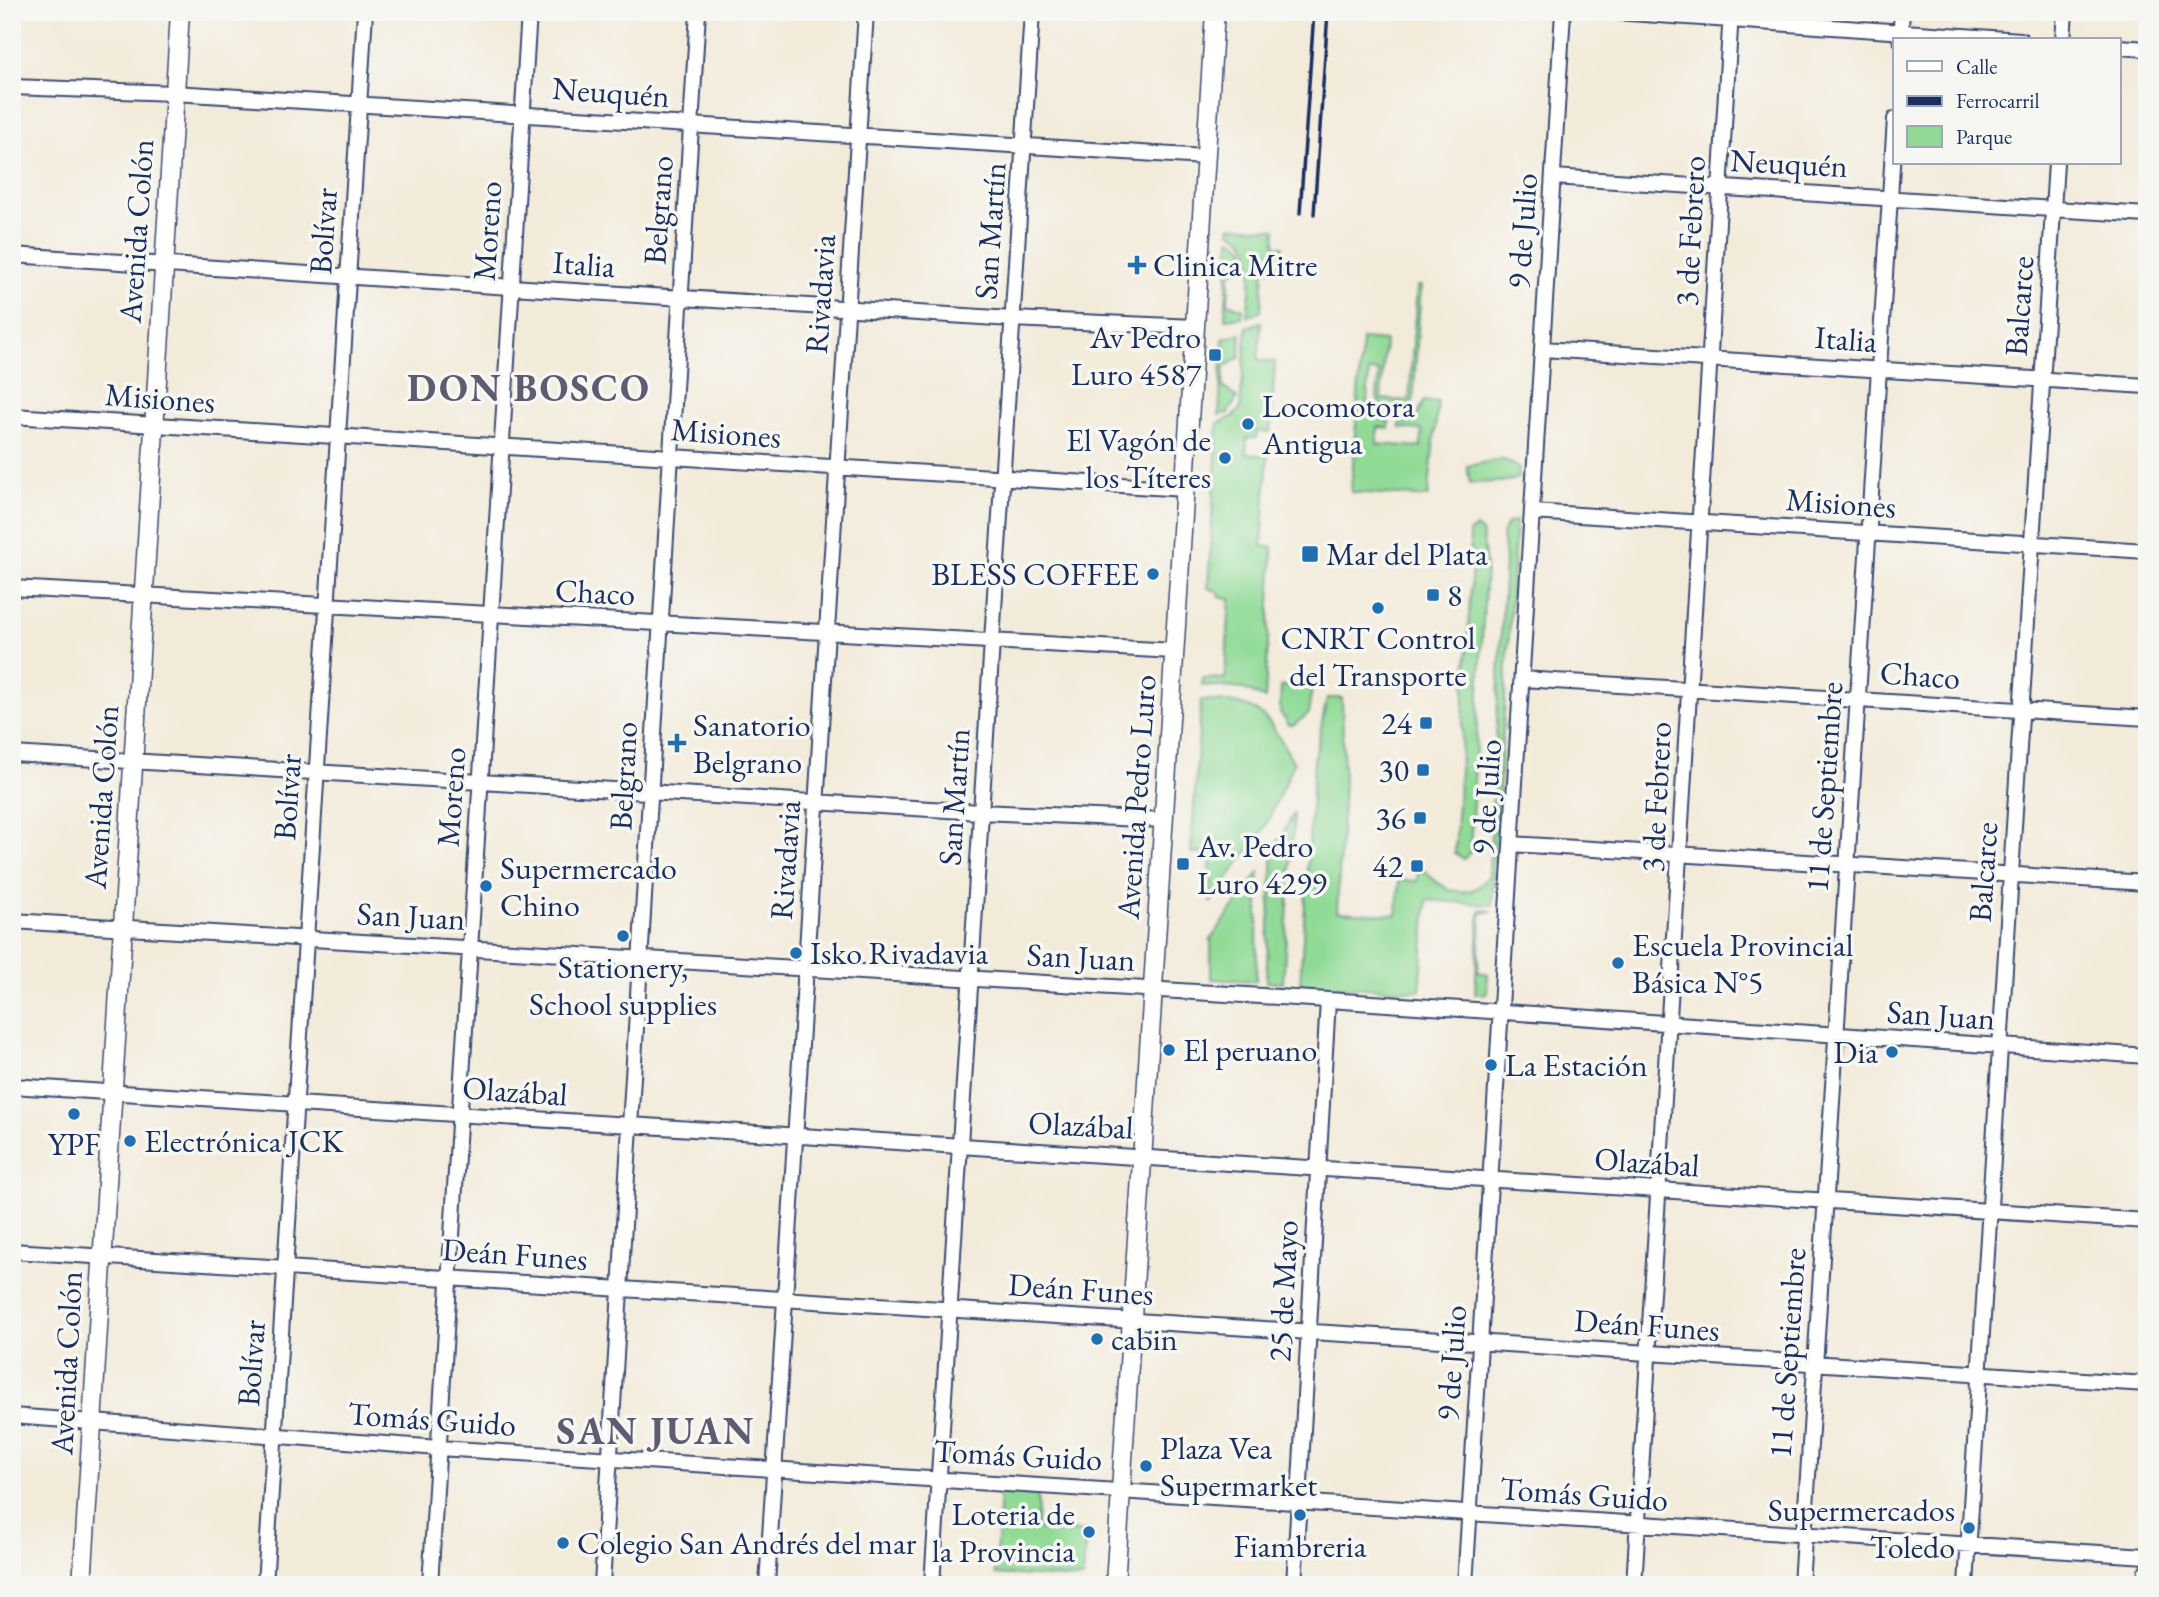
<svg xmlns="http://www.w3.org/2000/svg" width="2159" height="1597" viewBox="0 0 2159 1597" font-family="'EB Garamond',serif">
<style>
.green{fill:#90da96;stroke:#56847a;stroke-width:2}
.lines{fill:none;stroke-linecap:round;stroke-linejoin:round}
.minor-casing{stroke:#3b4b71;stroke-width:18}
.major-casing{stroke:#3b4b71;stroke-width:21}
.minor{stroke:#fff;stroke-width:14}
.major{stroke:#fff;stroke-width:18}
.rail{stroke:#1b2f5e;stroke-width:3.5}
.poi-dot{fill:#1f6fb2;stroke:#f6f6f2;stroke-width:2.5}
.labels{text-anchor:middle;stroke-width:7;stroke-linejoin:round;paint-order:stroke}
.street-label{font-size:32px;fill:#1b2f5e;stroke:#f6f6f2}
.poi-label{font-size:32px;fill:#1b2f5e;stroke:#f6f6f2;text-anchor:start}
.district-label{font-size:38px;font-weight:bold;letter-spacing:2px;fill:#5f5b71;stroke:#f6f6f2}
</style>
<rect width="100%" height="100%" fill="#f6f6f2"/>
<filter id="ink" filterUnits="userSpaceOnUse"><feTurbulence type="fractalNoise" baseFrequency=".0143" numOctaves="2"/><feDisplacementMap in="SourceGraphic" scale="14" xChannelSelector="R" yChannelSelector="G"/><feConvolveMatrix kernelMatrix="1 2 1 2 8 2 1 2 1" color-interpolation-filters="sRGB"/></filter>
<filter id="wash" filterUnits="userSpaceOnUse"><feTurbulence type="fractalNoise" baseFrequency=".00686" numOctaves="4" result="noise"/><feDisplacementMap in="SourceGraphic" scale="28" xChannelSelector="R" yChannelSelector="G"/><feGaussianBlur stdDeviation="1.57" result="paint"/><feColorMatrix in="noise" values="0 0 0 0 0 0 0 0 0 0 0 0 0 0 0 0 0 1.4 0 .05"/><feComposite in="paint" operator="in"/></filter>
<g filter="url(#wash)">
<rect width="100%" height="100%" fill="#f3ebda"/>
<path class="green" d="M1230,226L1276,229L1275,245L1283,246L1281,270L1264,269L1261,311L1247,316C1249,290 1263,240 1230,232Z
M1230,239L1237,241L1245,248L1246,265L1230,274L1228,303L1243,309L1242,317L1225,319Z
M1417,286H1421L1413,404L1403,411L1382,408L1377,398L1379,372L1369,371L1367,404L1372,415L1389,422V428L1378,427L1377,444L1421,447L1422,430L1400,428V423L1415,419L1424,401L1438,402L1428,497L1351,492L1362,339L1385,341L1381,399L1409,401Z
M1261,322L1258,360L1275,362L1270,432L1257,431L1256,438H1247L1246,454L1268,456L1262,546L1273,547L1265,699L1244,689L1202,685V678L1225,679L1230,598L1219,597V592L1208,588L1218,423L1233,417L1240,409L1247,327Z
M1241,333L1240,357L1224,367L1223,387L1237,398L1228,413L1219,415L1223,339Z
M1502,459L1519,468L1518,478C1501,485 1487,480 1470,484L1467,466Z
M1516,521L1492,905L1427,900L1420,991L1300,984L1314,762L1327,698H1342L1344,780L1337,912L1397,915L1399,880L1417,881L1418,871H1425C1443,891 1471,903 1489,875L1505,560L1502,534L1507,523Z
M1476,527L1482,532L1486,568L1470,852L1464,859L1455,853L1472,564L1469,533Z
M1281,686L1312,688L1308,714L1294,725H1289L1280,712Z
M1201,700C1263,703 1264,711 1294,763L1265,827L1211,902L1210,855L1191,853Z
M1294,813L1283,983L1266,982L1273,851Z
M1259,873L1256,981L1211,979V939Z
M1480,910L1492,911L1481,913L1478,972L1488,974L1487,994H1475Z
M1000,1492L1038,1495L1037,1529L1086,1532L1083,1579L995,1574Z"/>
</g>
<g filter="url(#ink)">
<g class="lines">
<defs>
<path id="minor" d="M1615,12L2021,40
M1900,39L1902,12
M2063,40L2065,12
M2119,47L2147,49
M12,87L174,93L1205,157
M1553,177L2147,215
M12,255L1012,319L1195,327
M1542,349L2147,386
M12,416L1185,489
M1532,512L2147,551
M12,588L1175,651
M1522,679L2147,718
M12,754L981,812L1164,820
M1511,844L2147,883
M12,921L1328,1000L2147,1056
M12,1086L2147,1221
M12,1251L2147,1384
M12,1416L439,1448L2147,1556
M265,1585L365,12
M430,1585L529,12
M602,1585L698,12
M767,1585L866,12
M932,1585L1032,12
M1294,1585L1328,1000
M1465,1585L1563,12
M1634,1585L1731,12
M1801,1585L1895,119
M1966,1585L2056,163"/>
<path id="major" d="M82,1585L180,12
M1115,1585L1215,12
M2146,1585L2147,1573"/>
</defs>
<use href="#minor" class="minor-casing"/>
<use href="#major" class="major-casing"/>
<use href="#minor" class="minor"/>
<use href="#major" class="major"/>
<path class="rail" d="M1300,213L1314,12
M1314,214L1328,12"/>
</g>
</g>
<g class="poi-dot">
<path d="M1133.5 254.5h7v7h7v7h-7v7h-7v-7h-7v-7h7z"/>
<rect x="1208" y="348" width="14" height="14" rx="3.5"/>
<circle cx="1248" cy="424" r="7"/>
<circle cx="1225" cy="458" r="7"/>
<rect x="1301" y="545" width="18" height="18" rx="3.5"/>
<circle cx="1153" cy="574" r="7"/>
<rect x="1426" y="588" width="14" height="14" rx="3.5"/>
<circle cx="1378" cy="608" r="7"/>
<rect x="1419" y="716" width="14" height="14" rx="3.5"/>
<path d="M673.5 732.5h7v7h7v7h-7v7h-7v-7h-7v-7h7z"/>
<rect x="1416" y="763" width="14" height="14" rx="3.5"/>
<rect x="1413" y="811" width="14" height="14" rx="3.5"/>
<rect x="1176" y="857" width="14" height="14" rx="3.5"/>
<rect x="1410" y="859" width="14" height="14" rx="3.5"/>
<circle cx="486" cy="886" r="7"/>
<circle cx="623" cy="936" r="7"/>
<circle cx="796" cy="953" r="7"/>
<circle cx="1618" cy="963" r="7"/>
<circle cx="1169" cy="1050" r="7"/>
<circle cx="1892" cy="1052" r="7"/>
<circle cx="1491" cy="1065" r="7"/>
<circle cx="74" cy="1114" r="7"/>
<circle cx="130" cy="1141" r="7"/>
<circle cx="1097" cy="1339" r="7"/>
<circle cx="1146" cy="1466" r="7"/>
<circle cx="1300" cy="1515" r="7"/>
<circle cx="1969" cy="1528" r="7"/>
<circle cx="1089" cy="1532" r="7"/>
<circle cx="563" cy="1543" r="7"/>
</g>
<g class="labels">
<g class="street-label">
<text transform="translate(611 92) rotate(4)" y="11">Neuquén</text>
<text transform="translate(1789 163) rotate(3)" y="11">Neuquén</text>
<text transform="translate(658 210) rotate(-86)" y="11">Belgrano</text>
<text transform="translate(136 231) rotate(-86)" y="11">Avenida Colón</text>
<text transform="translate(323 231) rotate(-86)" y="11">Bolívar</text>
<text transform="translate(487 231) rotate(-86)" y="11">Moreno</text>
<text transform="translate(990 231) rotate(-86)" y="11">San Martín</text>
<text transform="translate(1522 231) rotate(-86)" y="11">9 de Julio</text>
<text transform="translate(1690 231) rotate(-87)" y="11">3 de Febrero</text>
<text transform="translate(584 264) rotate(4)" y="11">Italia</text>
<text transform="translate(820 294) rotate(-86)" y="11">Rivadavia</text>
<text transform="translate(2019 306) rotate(-86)" y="11">Balcarce</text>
<text transform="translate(1846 339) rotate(4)" y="11">Italia</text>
<text transform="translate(160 398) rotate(4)" y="11">Misiones</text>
<text transform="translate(726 433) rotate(4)" y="11">Misiones</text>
<text transform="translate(1841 503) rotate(4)" y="11">Misiones</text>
<text transform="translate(595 592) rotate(3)" y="11">Chaco</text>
<text transform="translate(1920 675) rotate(4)" y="11">Chaco</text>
<text transform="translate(623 776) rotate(-87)" y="11">Belgrano</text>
<text transform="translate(1824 787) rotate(-86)" y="11">11 de Septiembre</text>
<text transform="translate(101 797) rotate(-86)" y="11">Avenida Colón</text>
<text transform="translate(287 797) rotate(-86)" y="11">Bolívar</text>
<text transform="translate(451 797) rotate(-86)" y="11">Moreno</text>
<text transform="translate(954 797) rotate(-86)" y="11">San Martín</text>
<text transform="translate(1136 797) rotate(-86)" y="11">Avenida Pedro Luro</text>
<text transform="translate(1486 797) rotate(-86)" y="11">9 de Julio</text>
<text transform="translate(1656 797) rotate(-87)" y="11">3 de Febrero</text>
<text transform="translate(785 860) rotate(-86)" y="11">Rivadavia</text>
<text transform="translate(1983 872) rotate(-86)" y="11">Balcarce</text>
<text transform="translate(411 916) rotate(3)" y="11">San Juan</text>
<text transform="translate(1081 957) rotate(3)" y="11">San Juan</text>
<text transform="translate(1941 1015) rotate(4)" y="11">San Juan</text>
<text transform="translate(515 1091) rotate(4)" y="11">Olazábal</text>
<text transform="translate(1081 1125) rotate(3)" y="11">Olazábal</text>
<text transform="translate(1647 1162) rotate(4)" y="11">Olazábal</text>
<text transform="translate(515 1254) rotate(4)" y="11">Deán Funes</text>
<text transform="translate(1081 1289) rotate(4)" y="11">Deán Funes</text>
<text transform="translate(1283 1291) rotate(-87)" y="11">25 de Mayo</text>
<text transform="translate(1647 1325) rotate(4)" y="11">Deán Funes</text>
<text transform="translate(1787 1353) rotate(-86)" y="11">11 de Septiembre</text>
<text transform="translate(66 1363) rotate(-87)" y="11">Avenida Colón</text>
<text transform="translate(251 1363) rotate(-86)" y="11">Bolívar</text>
<text transform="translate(1451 1363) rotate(-86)" y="11">9 de Julio</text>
<text transform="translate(432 1419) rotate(4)" y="11">Tomás Guido</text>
<text transform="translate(1018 1455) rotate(3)" y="11">Tomás Guido</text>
<text transform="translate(1584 1494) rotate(4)" y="11">Tomás Guido</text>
</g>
<g class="poi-label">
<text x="1153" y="276">Clinica Mitre</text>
<text x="1201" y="348" text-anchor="end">Av Pedro<tspan x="1201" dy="37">Luro 4587</tspan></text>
<text x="1262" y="417">Locomotora<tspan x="1262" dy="37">Antigua</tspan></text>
<text x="1211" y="451" text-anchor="end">El Vagón de<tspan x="1211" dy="37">los Títeres</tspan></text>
<text x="1326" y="565">Mar del Plata</text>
<text x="1139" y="585" text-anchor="end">BLESS COFFEE</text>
<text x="1447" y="606">8</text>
<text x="1378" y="649" text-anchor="middle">CNRT Control<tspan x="1378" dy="37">del Transporte</tspan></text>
<text x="1412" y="734" text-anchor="end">24</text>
<text x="693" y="736">Sanatorio<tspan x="693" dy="37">Belgrano</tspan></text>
<text x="1409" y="781" text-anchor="end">30</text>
<text x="1406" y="829" text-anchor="end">36</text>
<text x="1197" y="857">Av. Pedro<tspan x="1197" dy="37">Luro 4299</tspan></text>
<text x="1403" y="877" text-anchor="end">42</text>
<text x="500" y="879">Supermercado<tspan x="500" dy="37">Chino</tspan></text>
<text x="1632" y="956">Escuela Provincial<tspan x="1632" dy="37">Básica N°5</tspan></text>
<text x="810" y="964">Isko Rivadavia</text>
<text x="623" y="978" text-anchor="middle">Stationery,<tspan x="623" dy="37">School supplies</tspan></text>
<text x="1183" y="1061">El peruano</text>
<text x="1878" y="1063" text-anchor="end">Dia</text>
<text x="1505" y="1076">La Estación</text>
<text x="144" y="1152">Electrónica JCK</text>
<text x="74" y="1155" text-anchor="middle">YPF</text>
<text x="1111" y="1350">cabin</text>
<text x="1160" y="1459">Plaza Vea<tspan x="1160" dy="37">Supermarket</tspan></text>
<text x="1955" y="1521" text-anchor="end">Supermercados<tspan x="1955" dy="37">Toledo</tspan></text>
<text x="1075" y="1525" text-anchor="end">Loteria de<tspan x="1075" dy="37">la Provincia</tspan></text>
<text x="577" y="1554">Colegio San Andrés del mar</text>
<text x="1300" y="1557" text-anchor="middle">Fiambreria</text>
</g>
<g class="district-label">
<text x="529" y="401">DON BOSCO</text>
<text x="656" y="1444">SAN JUAN</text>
</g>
</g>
<rect width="2159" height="1597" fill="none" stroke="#f6f6f2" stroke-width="42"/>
<rect x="1893" y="38" width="228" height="126" fill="#f6f6f2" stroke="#9ea6b7" stroke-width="2"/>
<rect x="1907" y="61" width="35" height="10" fill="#ffffff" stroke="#9ea6b7" stroke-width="2"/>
<text x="1956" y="74" font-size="21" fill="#1b2f5e">Calle</text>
<rect x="1907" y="96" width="35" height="10" fill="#1b2f5e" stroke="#9ea6b7" stroke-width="2"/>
<text x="1956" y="108" font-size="21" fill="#1b2f5e">Ferrocarril</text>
<rect x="1907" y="126" width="35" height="21" fill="#90da96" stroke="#9ea6b7" stroke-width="2"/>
<text x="1956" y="144" font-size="21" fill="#1b2f5e">Parque</text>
</svg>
